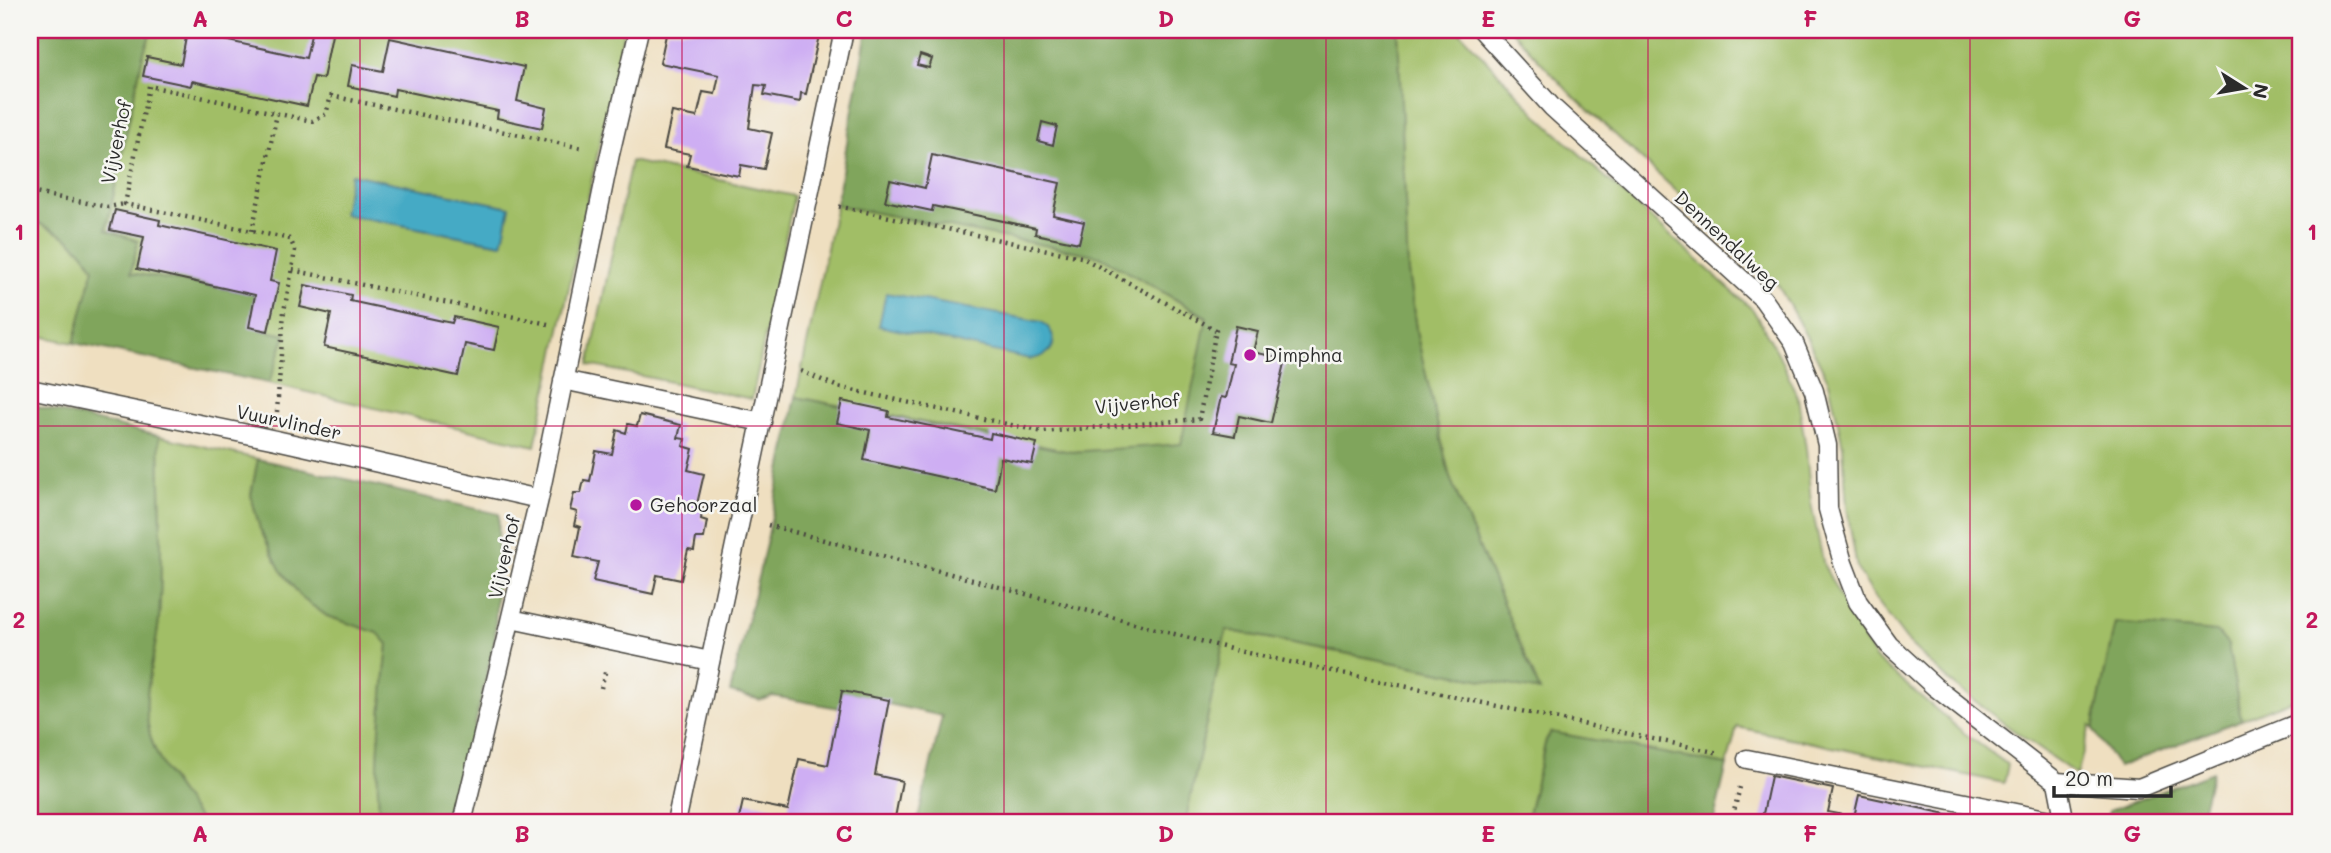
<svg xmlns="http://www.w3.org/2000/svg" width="2331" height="853" viewBox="0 0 2331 853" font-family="Mali,sans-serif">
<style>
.green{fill:#a1be66;stroke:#667448;stroke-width:2;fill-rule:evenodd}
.forest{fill:#80a55b;stroke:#566843;stroke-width:2}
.water{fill:#45aac5;stroke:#386a78;stroke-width:2}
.building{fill:#ceaef3}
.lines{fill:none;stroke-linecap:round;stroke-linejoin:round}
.service-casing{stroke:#484641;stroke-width:21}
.path{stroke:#484641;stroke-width:4.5;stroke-dasharray:2 5;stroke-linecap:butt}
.service{stroke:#fff;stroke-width:18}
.grid{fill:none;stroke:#c2185b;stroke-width:2;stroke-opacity:0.55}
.poi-dot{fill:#b5179e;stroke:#f6f6f2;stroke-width:2.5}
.labels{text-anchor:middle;stroke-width:5;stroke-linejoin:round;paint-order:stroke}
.street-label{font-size:19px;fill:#2b2b2b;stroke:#f6f6f2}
.poi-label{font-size:19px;fill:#2b2b2b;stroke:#f6f6f2;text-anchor:start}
.neatline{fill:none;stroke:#c2185b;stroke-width:2.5}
.grid-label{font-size:23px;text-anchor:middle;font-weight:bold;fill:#c2185b}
</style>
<rect width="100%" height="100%" fill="#f6f6f2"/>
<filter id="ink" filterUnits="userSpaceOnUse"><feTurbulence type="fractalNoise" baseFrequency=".0143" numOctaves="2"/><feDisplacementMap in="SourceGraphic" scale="14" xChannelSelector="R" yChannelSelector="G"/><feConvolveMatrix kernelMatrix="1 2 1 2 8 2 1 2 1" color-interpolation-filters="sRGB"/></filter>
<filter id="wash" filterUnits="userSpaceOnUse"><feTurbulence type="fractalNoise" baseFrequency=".00686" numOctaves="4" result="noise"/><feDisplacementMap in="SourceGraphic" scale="28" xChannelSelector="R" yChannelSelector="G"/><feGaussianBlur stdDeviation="1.57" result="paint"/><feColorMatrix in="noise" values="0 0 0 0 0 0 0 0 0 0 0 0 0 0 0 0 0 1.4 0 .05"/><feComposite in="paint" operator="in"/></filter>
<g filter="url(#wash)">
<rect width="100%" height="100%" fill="#efdfc0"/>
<path class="green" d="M152,30H624L535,446L269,383L285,335L262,330L269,296L131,273L106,231L143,54ZM351,174L510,207L502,244L343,214Z
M1398,30H1458L1542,120L1753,310L1778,353L1798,398L1806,448L1811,503L1824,566L1846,608L1875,658L1964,733L2008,765L2004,783L1737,727L1727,765L1551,732L1546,740L1526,823H1185L1226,630L1540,691L1450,478L1417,336L1408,272Z
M1511,30H2301V696L2241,720L2228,645L2115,623L2093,729L2090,726L2077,775L2010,728L1948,680L1909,643L1878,602L1857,569L1847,508L1843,446L1829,382L1804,332L1778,285L1568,91Z
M631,161L794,196L752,399L589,365Z
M836,205L1100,256L1207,318L1304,351L1181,445L1071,452L796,397Z
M30,219C59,233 77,239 94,268L74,343L30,334Z
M159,436L258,459L251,495L260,529L280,569L302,598L327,616L379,633L388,644C385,679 370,797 383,823H202C182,794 153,762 148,725C142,690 156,654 159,619C163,558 160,497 159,436Z"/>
<path class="forest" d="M30,30H152L143,54L106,230L138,241L131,273L269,296L262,330L286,335L269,383L74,343L94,268C77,239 59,233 30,219Z
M867,30H1398L1408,272L1417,336L1450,478L1540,691L1226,630L1185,823H917L942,716L852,696L850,710L773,696L761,700L730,692L767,540L796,397L1071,452L1181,444L1207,317L1100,256L836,205Z
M30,405L159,436C160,497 163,558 159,619C156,654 142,690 148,725C153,761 182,795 202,823H30V623L37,583L30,582Z
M258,459L499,514L495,638L453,823H383C370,797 385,679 388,644L378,633L327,616L302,598L280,569L260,529L251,495Z
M2115,623L2217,632L2228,645L2241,720L2118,767L2093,729Z
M1551,732L1727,765L1713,823H1526L1546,740Z
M2212,772L2199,823H2106L2109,811Z"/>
<path class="water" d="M351,174L510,207L502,244L343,214Z
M886,293L1042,322C1062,337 1055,357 1030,359L879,326Z"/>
<g id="blocks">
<path class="building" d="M312,30H333L323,79L314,77L307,106L192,81L191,86L143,76L147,57L181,64L187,32L306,58Z
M667,30L820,31L806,94L801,93L800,102L764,95L766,86L755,85L749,128L772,133L764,169L741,165L739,176L687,166L690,154L664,149L672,112L697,117L703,92L715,94L719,75L660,63Z
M390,38L524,67L517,101L546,108L542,128L497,118L498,111L395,89L394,96L348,86L352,65L383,71Z
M920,55L932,59L929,68L917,65Z
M1042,122L1057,126L1053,145L1038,141Z
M932,155L1060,183L1053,215L1084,222L1079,243L1035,234L1036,228L933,206L932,211L885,201L890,180L925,188Z
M115,210L160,220L159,225L276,251L270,281L279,283L268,331L249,327L255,295L137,269L144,237L110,230Z
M305,285L351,295L350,301L452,323L454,317L499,327L494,350L465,344L458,376L324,347L331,314L300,307Z
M1236,326L1258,331L1253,352L1286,359L1271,423L1239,416L1235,436L1213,432L1221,397L1226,398L1234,364L1228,363Z
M842,401L889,411L888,417L990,439L991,433L1037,443L1032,464L1001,458L995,489L864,460L870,430L837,423Z
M640,415L681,425L678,438L685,439L683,446L693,449L688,470L704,474L697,504L703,506L701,519L707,521L704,538H696L694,551L688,550L681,580L657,575L653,594L593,581L598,562L574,557L580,527L574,525L577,512L570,510L574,493H581L584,480L590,481L596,451L612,454L617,430L626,433L628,424L637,426Z
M842,691L889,700L875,775L902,781L894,823H815L801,820L800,823H738L743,801L788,810L799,759L828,765Z
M1771,776L1833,789L1828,812L1854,817L1859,795L1988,823H1761Z"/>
</g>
</g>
<g filter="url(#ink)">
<use href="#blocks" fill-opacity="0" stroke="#484641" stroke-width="2"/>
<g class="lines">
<defs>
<path id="service" d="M1482,30L1552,107L1763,299L1794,343L1814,391L1827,445L1828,509L1843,563L1858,602L1889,645L1935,687L2057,782L2065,823
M563,380L762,422
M30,389L276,440L539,499
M511,619L710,661
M1747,759L2065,823
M2057,782L2139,788L2301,722
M462,823L539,499L610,154L639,30
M676,823L844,30"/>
</defs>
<use href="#service" class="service-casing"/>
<path class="path" d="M30,218L35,193L108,207L125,204
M252,231L277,114
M548,324L292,270L295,250L290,239L125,204L149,86L312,121L326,114L331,96L582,148
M801,371L838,387L1043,432L1199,419L1216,330L1081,257L837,206
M277,412L284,311L292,270
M768,525L1238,651L1719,753
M601,688L606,669
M1731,823L1740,787"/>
<use href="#service" class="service"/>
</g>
</g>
<path class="grid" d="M360,30V823M682,30V823M1004,30V823M1326,30V823M1648,30V823M1970,30V823M30,426H2301"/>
<g class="poi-dot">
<circle cx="1250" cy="355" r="7"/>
<circle cx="636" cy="505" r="7"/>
</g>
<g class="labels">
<g class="street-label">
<text transform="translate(116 142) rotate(-78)" y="7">Vijverhof</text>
<text transform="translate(1727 240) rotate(43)" y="7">Dennendalweg</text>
<text transform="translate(1137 403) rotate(-5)" y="7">Vijverhof</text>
<text transform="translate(289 422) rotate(12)" y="7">Vuurvlinder</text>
<text transform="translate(504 557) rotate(-77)" y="7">Vijverhof</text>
</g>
<g class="poi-label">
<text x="1264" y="362">Dimphna</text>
<text x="650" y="512">Gehoorzaal</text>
</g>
</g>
<rect width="2331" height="853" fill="none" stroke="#f6f6f2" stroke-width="77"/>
<g transform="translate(2244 88) rotate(101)" stroke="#f6f6f2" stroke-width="5" paint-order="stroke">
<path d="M0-5L12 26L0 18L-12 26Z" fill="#2b2b2b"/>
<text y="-10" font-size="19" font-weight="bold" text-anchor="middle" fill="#2b2b2b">N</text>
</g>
<path d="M2054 786v10h117v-10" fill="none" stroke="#2b2b2b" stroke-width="3.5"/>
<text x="2065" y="786" font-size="21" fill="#2b2b2b" stroke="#f6f6f2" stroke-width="5" paint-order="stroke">20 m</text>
<rect x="38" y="38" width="2254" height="776" class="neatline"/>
<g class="grid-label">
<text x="200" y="27">A</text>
<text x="522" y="27">B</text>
<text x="844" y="27">C</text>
<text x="1166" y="27">D</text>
<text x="1488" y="27">E</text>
<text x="1810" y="27">F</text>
<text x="2132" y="27">G</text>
<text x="19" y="240">1</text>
<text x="2312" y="240">1</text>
<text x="19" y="628">2</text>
<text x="2312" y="628">2</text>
<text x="200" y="842">A</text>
<text x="522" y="842">B</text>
<text x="844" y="842">C</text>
<text x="1166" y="842">D</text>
<text x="1488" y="842">E</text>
<text x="1810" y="842">F</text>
<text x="2132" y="842">G</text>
</g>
</svg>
